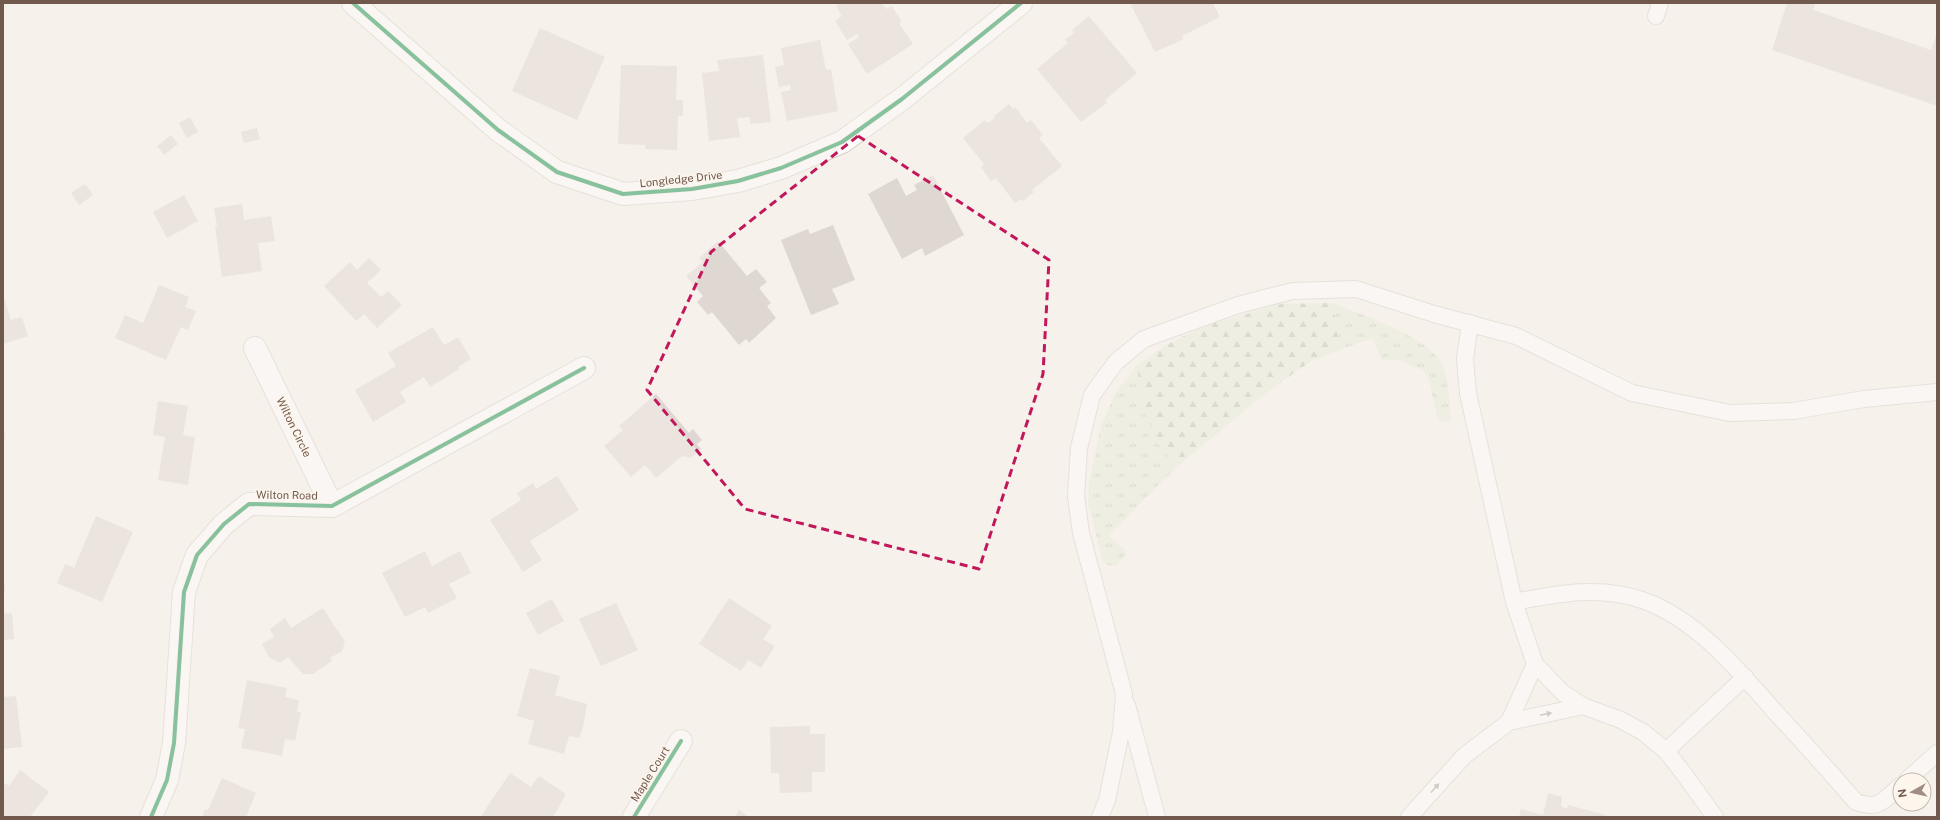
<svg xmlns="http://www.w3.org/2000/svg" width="1940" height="820" viewBox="0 0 1940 820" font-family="'Public Sans',sans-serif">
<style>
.grass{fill:url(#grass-tufts)}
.forest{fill:url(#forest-firs)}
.building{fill:#dfd7d1}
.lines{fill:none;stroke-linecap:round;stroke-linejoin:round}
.service-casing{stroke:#d5cec9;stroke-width:18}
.minor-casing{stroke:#d5cec9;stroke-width:24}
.service{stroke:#fefdfc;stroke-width:16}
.minor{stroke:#fefdfc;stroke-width:22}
.cycleway-casing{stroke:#fdf6ec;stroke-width:6}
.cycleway{stroke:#00873e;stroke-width:4}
.oneway{fill:#a99b94}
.marked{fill:none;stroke:#c2185b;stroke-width:3;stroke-dasharray:8 5;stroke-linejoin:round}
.labels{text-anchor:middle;stroke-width:3;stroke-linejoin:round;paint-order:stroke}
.street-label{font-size:11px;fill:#71594e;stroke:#fdf6ec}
</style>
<defs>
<pattern id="grass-tufts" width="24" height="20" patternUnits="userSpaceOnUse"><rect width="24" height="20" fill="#e4ebd7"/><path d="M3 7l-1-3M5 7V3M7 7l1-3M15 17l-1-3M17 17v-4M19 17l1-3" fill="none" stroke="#bdc1b1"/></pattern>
<pattern id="forest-firs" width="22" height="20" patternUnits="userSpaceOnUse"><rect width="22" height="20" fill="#e4ebd7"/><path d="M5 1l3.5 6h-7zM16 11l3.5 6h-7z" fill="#bdc1b1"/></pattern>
</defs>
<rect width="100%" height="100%" fill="#f6f1eb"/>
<path class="grass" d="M1333,303C1363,316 1434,337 1444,369C1449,385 1449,404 1451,421L1442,422L1438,420L1429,381L1424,371L1400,360H1382L1373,338L1340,350Z
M1137,365L1142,406L1160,446L1177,467L1148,495L1109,536L1126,551V554L1116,566L1107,565L1103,561L1088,503L1089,484L1101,426L1116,392Z"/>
<path class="forest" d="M1333,303L1340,350L1311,361L1262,396L1177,467L1160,446L1142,406L1137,365L1168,344L1204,326L1281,304Z"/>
<path class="building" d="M840,3H882L886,9L892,6L902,22L899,23L913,44L867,74L848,44L859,37L857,34L847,40L835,21L842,16L836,6Z
M1130,3H1213L1220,17L1182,36L1184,39L1155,52Z
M1787,3H1816L1813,10L1931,50L1937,33V106L1772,50Z
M1089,16L1137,73L1105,100L1107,103L1081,122L1037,69L1068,43L1065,40L1074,33L1072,30Z
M540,28L605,57L577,120L512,91Z
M820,40L826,70L831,69L838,111L787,121L781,92L791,90L790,85L779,87L775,67L784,65L781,48Z
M763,55L771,122L750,124V117L737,118L740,137L709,141L702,73L719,71L717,60Z
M621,65L677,66L676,100H683V116H678L677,150L645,149L646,145L618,144Z
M1009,104L1013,109L1015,107L1027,123L1031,120L1043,135L1039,138L1062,166L1032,190L1034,192L1023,201L1021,199L1015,203L996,178L991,181L981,167L984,164L963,138L985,120L988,123L995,118L994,116Z
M190,117L198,132L187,138L179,123Z
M257,128L260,139L244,143L241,132Z
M171,135L178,144L164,155L157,146Z
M933,175L964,235L925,256L922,248L902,259L868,194L897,178L906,196L917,190L914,185Z
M85,184L93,195L79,205L71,193Z
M184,195L198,221L167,238L153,212Z
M242,204L244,220L271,216L275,241L258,243L262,271L222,277L215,226H217L214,208Z
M833,225L855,280L832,289L839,304L811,315L781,240L808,229L810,234Z
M718,241L747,276L756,269L767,282L759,288L771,303L767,306L776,318L749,343L746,339L739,345L712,312L708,315L697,302L703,296L686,276L703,262L699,258Z
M369,258L381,270L367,283L381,297L388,291L402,305L377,328L364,314L356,321L324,286L350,262L357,270Z
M159,285L189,297L185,307L196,311L188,330L181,327L166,360L115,338L125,315L143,323Z
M3,295L11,320L22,317L28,336L3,344Z
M433,327L444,345L458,337L471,359L458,367L459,369L430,387L424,377L400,392L406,402L373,422L355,390L396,366L388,353Z
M656,394L689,433L693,429L702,440L697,444L701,449L691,458L682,456L656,478L645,465L631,477L604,446L623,430L619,426Z
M158,401L188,406L183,435L195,437L188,485L158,480L165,437L153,435Z
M3,431H5L4,441H3Z
M557,476L579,510L530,541L542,560L523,572L490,520L521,500L517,493L533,483L536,489Z
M96,516L133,532L102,602L57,583L65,564L74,568Z
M425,551L432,566L460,551L471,573L449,584L457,598L428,613L425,607L405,617L382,573Z
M3,581H4L5,593H3Z
M729,598L772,626L763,639L775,646L761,668L748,660L741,671L699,644Z
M552,599L564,621L538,635L526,613Z
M616,603L638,650L601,666L579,619Z
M323,608L345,642L342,651L330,658L332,661L313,674H303L288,657L280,663L269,657L262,644L274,637L270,629L285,618L291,628Z
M12,613L14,639L3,640V614Z
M530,668L560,676L555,695L587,704L583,727L579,738L569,736L564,754L528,744L534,721L517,716Z
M247,680L287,688L285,697L299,700L297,712H301L295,741L285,739L282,756L241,748L245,729L238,728Z
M3,691L5,697L16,696L22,747L3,749Z
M810,726V734H825V772H812V792L780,793L779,773H771L770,727Z
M20,770L49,792L30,817H3V782L9,786Z
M510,773L531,787L539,776L566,794L553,817H483L481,816Z
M222,778L256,793L246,817H202L205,809L208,810Z
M1548,793L1562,797L1561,806L1567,809L1568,805L1606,815V817H1519L1521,809L1543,815Z
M739,810L749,817H735Z"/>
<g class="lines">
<defs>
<path id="service" d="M1656,16L1660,3
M1470,323L1465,359L1468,393L1514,602L1535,664L1563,693L1583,706L1621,720L1643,732L1666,751L1684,774L1715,817
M1514,602C1556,594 1600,585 1642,600C1696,618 1741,673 1777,714C1804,743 1830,772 1856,802C1879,810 1883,801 1900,786
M1127,705L1157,817
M1509,722L1535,664
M1666,751L1745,677
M1907,780L1937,753
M1100,817L1107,800L1121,732L1124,694L1081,533L1076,496L1079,448L1092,395L1116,362L1144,339L1238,305L1293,291L1356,289L1434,314L1516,336L1632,393L1730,413L1793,411L1864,399L1937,392
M1409,817L1464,756L1509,722L1583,706"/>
<path id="minor" d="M353,3L498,130L557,172L623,194L692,189L738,181L781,168L842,142L902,99L1021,3
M255,348L332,506
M151,817L167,780L174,743L184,592L197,555L224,524L249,504L332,506L584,368
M634,817L681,741"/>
</defs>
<use href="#service" class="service-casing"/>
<use href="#minor" class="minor-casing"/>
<use href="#service" class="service"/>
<use href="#minor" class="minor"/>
<defs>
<path id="cycleway" d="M353,3L498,130L557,172L623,194L692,189L738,181L781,168L842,142L902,99L1021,3
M151,817L167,780L174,743L184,592L197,555L224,524L249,504L332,506L584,368
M634,817L681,741"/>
</defs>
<use href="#cycleway" class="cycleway-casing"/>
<use href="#cycleway" class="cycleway"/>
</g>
<defs><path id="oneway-solid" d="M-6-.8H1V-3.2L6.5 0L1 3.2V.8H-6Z"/></defs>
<g class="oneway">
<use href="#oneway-solid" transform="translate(1546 714) rotate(-12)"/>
<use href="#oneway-solid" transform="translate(1435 788) rotate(-48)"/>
</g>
<path d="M0 0H1940V820H0ZM858,136L1049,260L1043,374L979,569L745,509L647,390L711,252Z" fill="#f6f1eb" fill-opacity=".55" fill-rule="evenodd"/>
<path class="marked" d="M858,136L1049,260L1043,374L979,569L745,509L647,390L711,252Z"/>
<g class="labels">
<g class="street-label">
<text transform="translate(681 179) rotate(-6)" y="4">Longledge Drive</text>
<text transform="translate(294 427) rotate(64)" y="4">Wilton Circle</text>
<text transform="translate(287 495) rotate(1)" y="4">Wilton Road</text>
<text transform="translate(650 774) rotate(-58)" y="4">Maple Court</text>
</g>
</g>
<rect width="1940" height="820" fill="none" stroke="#71594e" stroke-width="8"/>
<g transform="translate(1912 792) rotate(262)"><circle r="19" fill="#fdf6ec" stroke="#c5b7ad"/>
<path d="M0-3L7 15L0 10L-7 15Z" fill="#a08e85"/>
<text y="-6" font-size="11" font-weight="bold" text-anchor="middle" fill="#71594e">N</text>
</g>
</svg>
